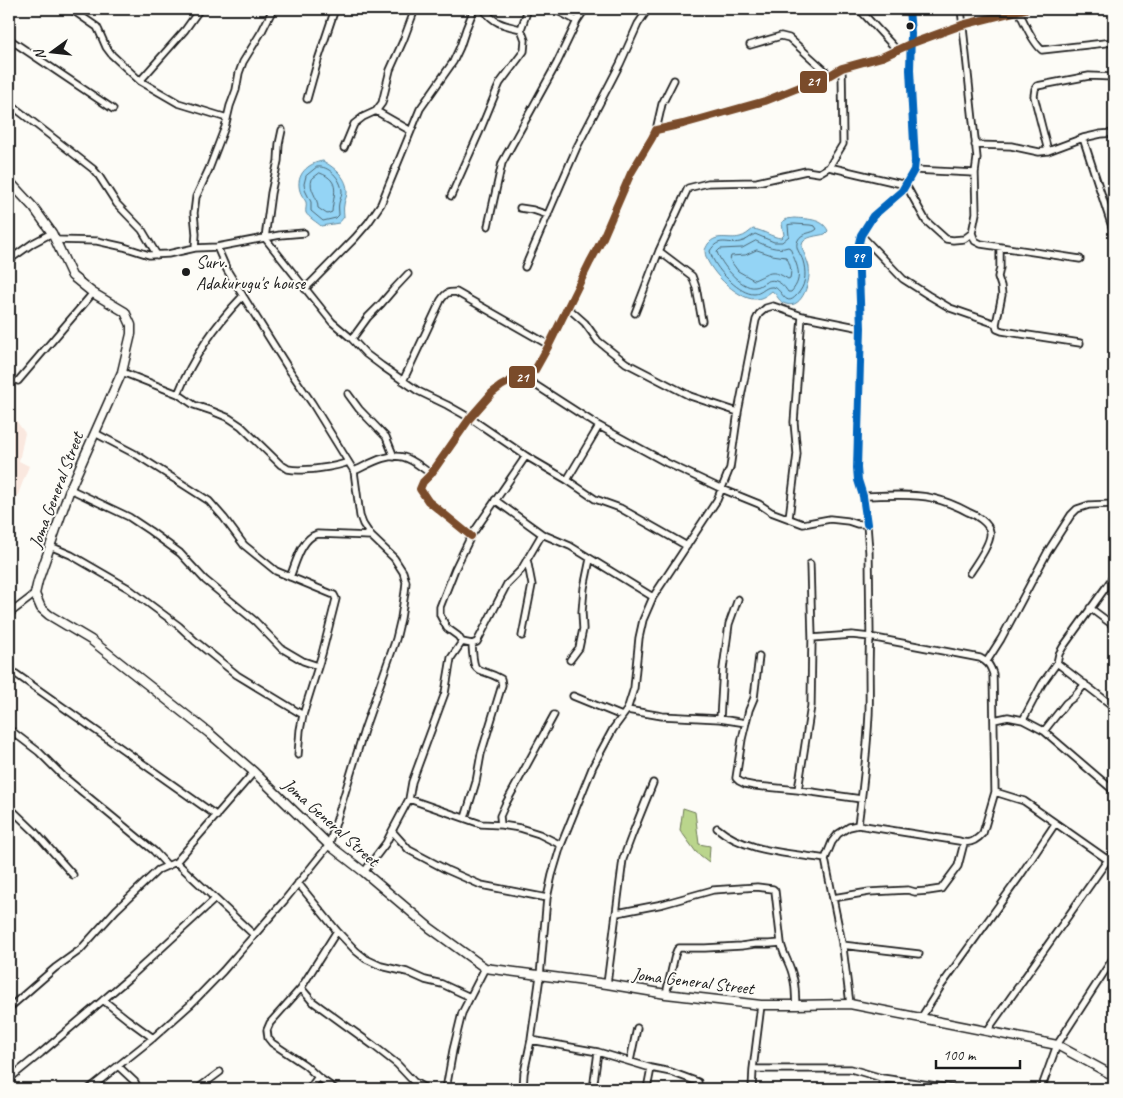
<svg xmlns="http://www.w3.org/2000/svg" width="1123" height="1098" viewBox="0 0 1123 1098" font-family="Caveat,sans-serif">
<style>
.built{fill:#fae8df}
.green{fill:#bad58c;stroke:#6b7854}
.water{fill:#94d4f5;stroke:#648a9e}
.lines{fill:none;stroke-linecap:round;stroke-linejoin:round}
.shore{stroke:#4c6673;stroke-width:1}
.street-casing{stroke:#1c1c1c;stroke-width:9}
.secondary-casing{stroke:#1c1c1c;stroke-width:11}
.street{stroke:#fdfcf7;stroke-width:5.5}
.secondary{stroke:#fdfcf7;stroke-width:8}
.bus-1-casing{stroke:#fdfcf7;stroke-width:11}
.bus-2-casing{stroke:#fdfcf7;stroke-width:11}
.bus-1{stroke:#0065bd;stroke-width:8}
.bus-2{stroke:#7a4b2a;stroke-width:8}
.bus-dot{fill:#1c1c1c;stroke:#fdfcf7;stroke-width:2}
.labels{text-anchor:middle;stroke-width:4;stroke-linejoin:round;paint-order:stroke}
.poi-label{font-size:18px;fill:#1c1c1c;stroke:#fdfcf7;text-anchor:start}
.street-label{font-size:18px;fill:#1c1c1c;stroke:#fdfcf7}
.line-badge{stroke:#fdfcf7;stroke-width:2}
.badge-label{font-size:14px;text-anchor:middle;font-weight:bold;fill:#fff}
</style>
<rect width="100%" height="100%" fill="#fdfcf7"/>
<filter id="ink" filterUnits="userSpaceOnUse"><feTurbulence type="fractalNoise" baseFrequency=".02" numOctaves="2"/><feDisplacementMap in="SourceGraphic" scale="10" xChannelSelector="R" yChannelSelector="G"/><feConvolveMatrix kernelMatrix="1 2 1 2 8 2 1 2 1" color-interpolation-filters="sRGB"/></filter>
<g filter="url(#ink)">
<path class="built" d="M9,411L25,433L19,461L29,466L17,497L9,500Z"/>
<path class="green" d="M683,808L695,812L699,844L710,846L709,862L696,852L680,830Z"/>
<path class="water" d="M323,161C335,168 348,178 347,193C347,197 344,201 344,205C343,209 344,213 344,217L339,223L321,226C318,223 308,217 306,213C305,210 307,206 306,202C304,198 301,195 300,191C295,175 308,163 323,161Z
M794,218C805,219 823,218 828,231L825,234C819,236 803,236 802,245C801,248 808,261 809,267C811,279 803,310 786,304C778,302 778,295 772,291C767,295 762,299 755,299C738,300 705,268 705,251C705,249 707,246 708,244C717,233 728,240 740,237C745,236 749,232 753,229C763,230 771,237 781,238L784,235L782,224V222L787,219Z"/>
<g class="lines">
<path class="shore" d="M317,167C329,165 341,179 342,191C342,195 340,199 339,203C338,207 339,211 339,215L336,218L323,221L311,211V202L305,190L304,184L306,176Z
M320,173C342,181 333,195 332,212L327,214L318,208C318,196 308,190 312,179Z
M794,224L810,225L815,226L817,229C812,234 802,232 798,240C794,248 801,254 803,261C806,271 806,283 800,291C784,314 783,285 771,287C765,287 761,294 754,294C740,294 720,273 714,261C712,258 711,254 710,251C719,236 727,245 740,242C746,241 750,237 755,234L774,242H782L789,236L788,225Z
M756,241C766,246 777,251 788,247L790,248C796,264 805,277 791,292H788C783,284 775,277 766,282C762,284 759,287 755,287C741,289 721,264 717,252L720,249L742,248Z
M757,250L772,255L786,257C790,263 792,270 790,278L788,279C771,268 769,274 754,280L738,271L730,260L731,256L745,255Z"/>
<defs>
<path id="street" d="M71,9L97,27L99,31L106,47L112,55L140,81L178,103L227,118
M554,9L577,21
M859,9L897,50
M1018,9C1023,20 1032,42 1042,50L1114,42
M521,29L528,9
M9,39L113,109
M750,45L781,36L789,38L830,75
M140,81L185,30L200,9
M307,99L318,60L335,9
M9,104L15,108L93,169L99,176L117,204L142,230L157,255
M376,111L411,131
M282,130L279,144L278,161L271,193L265,238L332,322L352,339L366,354L382,366L418,391L447,405L470,418L526,456L567,480L595,499L620,508L687,546
M656,130L662,104L674,80
M1083,138L1114,233
M975,145L1011,146L1039,152L1048,151L1083,138L1101,134L1114,133
M344,148L354,124L363,117L376,111L382,103L390,70L403,41L415,9
M1048,151L1034,96L1035,89L1037,86L1089,76L1114,77
M829,167L843,144L842,68
M914,170L975,173
M451,196L479,133L496,92L500,83L524,51L525,40L521,29C503,25 495,24 483,9
M520,208L533,210L548,215
M488,226L502,163L557,63L577,21L585,9
M972,233L975,241L981,244L1080,259
M861,235L903,279L928,295L950,308L996,324
M55,240L97,241L124,247L149,255L168,254L195,248L217,247L227,270L243,296L290,371L312,403L354,471L360,516L363,524L371,536L394,558L403,572L406,582L405,592L401,618L396,639L364,730L329,845L284,901L223,971L190,1005L153,1038L89,1089
M217,247L280,235L304,233
M1000,247V268L998,277L1001,286L1002,295L996,324L997,329L1002,331L1080,343
M195,248L196,234L194,213L196,197L209,169L225,127L230,106L236,90L239,73L243,62L262,31L273,9
M659,251L692,276L696,287L702,321
M9,260L33,243L52,233
M525,267L577,147L620,64L638,24L648,9
M305,289L355,238L368,223L381,204L420,109L453,62L460,47L466,29L474,9
M567,307L585,323L598,341L626,363L690,396L738,412
M635,313L659,251L688,188L708,183L757,182L806,171L819,173L829,167L906,185L926,221L946,239L953,240L964,239L972,233L976,213L975,173L977,158L961,9
M352,339L368,317L381,304L393,290L408,274
M122,372L178,394L194,405L212,411L229,418L241,426L281,465C284,466 286,468 288,469C301,472 337,467 348,462
M523,377L599,426L667,463L722,489L759,504L771,512L803,524L830,519L848,521L857,524H867L869,552L870,637C868,662 870,688 869,714C867,751 863,788 858,825L849,827L838,834L832,842L825,859L843,948L850,1004
M18,381L93,293
M403,381L441,300C446,293 447,292 456,292L549,345
M178,394C193,357 215,325 243,296
M348,394L359,409L386,437L394,457
M95,433L137,455L209,501L224,518L244,545L276,571L334,595L336,599L322,654L303,715L300,730L298,755
M354,471C368,465 386,453 403,457C413,459 422,468 431,474
M567,480L599,426
M70,489L129,517L150,531L180,553L205,580L255,621L281,648L303,661L318,666
M863,496C883,496 914,493 932,498C945,501 957,506 968,512C976,515 989,523 990,532C992,542 976,564 970,573
M495,500L542,534L570,546L653,597
M789,518L797,454L794,422L802,316
M867,524L863,496L858,480L857,468L861,328L858,247L861,235L873,216L902,191L914,170L915,161L910,70L911,33L909,9
M471,536L428,501L420,489L423,482L431,474L470,418L492,393L501,386L510,381L523,377L535,370L549,345L590,262L602,240L631,173L652,138L656,130L683,124L765,101L830,75L842,68L882,57L910,44L962,25L1025,9
M50,546L71,555L128,588L179,626L195,641L237,675L303,715
M1114,576L1063,647L1059,654L1057,663L1114,707
M290,577C296,563 301,539 317,534L371,536
M1090,608L1114,626
M9,614L35,594
M522,636L532,585L527,559
M812,638L852,635L870,637L980,658C988,662 990,665 993,674L995,792L983,833C976,841 969,845 959,841L858,825
M462,642L458,636L447,628L440,615V607L455,569L471,536L526,456
M759,656L754,698L749,710L742,739L736,778L739,781L745,784L755,786L798,790L861,799
M570,660L579,648L583,629L582,612L584,588L590,559
M987,661L1001,639L1048,551L1071,515L1077,509L1089,505L1114,504
M1057,663L1042,684L1023,720L1044,731L1114,791
M9,669L217,816
M573,696L622,716
M627,710L662,716L720,719L746,723
M720,719L723,669L729,624L738,599
M994,720L1008,717L1023,720
M9,729L39,752L63,776L154,851L168,866
M1044,731L1066,703L1074,697L1085,684
M254,772L176,862L254,935
M798,790L811,706L812,638L810,564
M995,792L1024,801L1108,860
M409,799L481,824L501,825L520,828L539,834L561,845
M9,807L35,832L73,875
M465,818L476,782L481,754L502,685L501,679C476,665 474,679 472,644
M501,825L500,816L505,805L554,715
M717,828C745,852 790,853 825,859
M392,831L409,850L447,870L481,885L547,898
M364,872L386,843L392,831L409,799L412,782L445,693L451,658L462,642L472,644L477,642L507,584L521,570L542,534
M298,883L337,931L356,951L366,959L381,966L407,972L425,980L442,984L470,997
M833,898L869,892L908,890L915,892L928,891L941,889L958,866L964,843
M617,913L663,904L713,890L757,887L773,889L775,891L781,943
M337,931L301,988L312,1001L374,1046L397,1064L414,1082L426,1089
M842,945L919,954
M607,984L623,859L632,835L653,783
M301,988L270,1023L267,1030L268,1038L272,1043L305,1065L318,1077L335,1089
M666,994L675,955L677,950L679,948H705L741,946L755,944H769L781,943C783,955 791,965 793,977C796,986 795,996 796,1005
M103,1000L127,1019L153,1038
M9,1008L55,968L80,950L116,910L158,870L176,862
M921,1018L941,986L1020,876L1055,824
M987,1031L1114,851
M531,1040L598,1052L651,1068L671,1072L698,1082V1089
M630,1061L637,1028
M118,1066L135,1082L138,1089
M753,1069H851L882,1078L957,1089
M9,1079L41,1053L129,978L215,899
M197,1089L220,1072
M309,1089L318,1077
M446,1089L453,1050L462,1013L485,968
M523,1089L524,1073L531,1040L540,976L547,898L552,875L561,845L593,766L613,729L627,710L634,688L639,638L643,620L653,597L717,500L730,468L738,412L756,320L759,314L766,308L773,306L802,316L861,328
M593,1089L598,1052
M647,1089L651,1068
M752,1089L753,1069L761,1005
M882,1089V1078
M1041,1089L1057,1045L1114,957"/>
<path id="secondary" d="M9,181L34,208L52,233L72,276L93,293L125,312L131,325V334L122,372L70,489L38,581L35,594L41,608L49,615L91,640L209,733L254,772L329,845L364,872L430,928L485,968L607,984L666,994L761,1005H796L850,1004L1057,1045L1114,1076"/>
</defs>
<use href="#street" class="street-casing"/>
<use href="#secondary" class="secondary-casing"/>
<use href="#street" class="street"/>
<use href="#secondary" class="secondary"/>
<defs>
<path id="bus-1" d="M867,524L863,496L858,480L857,468L861,328L858,247L861,235L873,216L902,191L914,170L915,161L910,70L911,33L909,9"/>
<path id="bus-2" d="M471,536L428,501L420,489L423,482L431,474L470,418L492,393L501,386L510,381L523,377L535,370L549,345L590,262L602,240L631,173L652,138L656,130L683,124L765,101L830,75L842,68L882,57L910,44L962,25L1025,9"/>
</defs>
<use href="#bus-1" class="bus-1-casing"/>
<use href="#bus-2" class="bus-2-casing"/>
<use href="#bus-1" class="bus-1"/>
<use href="#bus-2" class="bus-2"/>
</g>
</g>
<g class="bus-dot">
<circle cx="910" cy="26" r="4.5"/>
<circle cx="186" cy="272" r="5"/>
</g>
<g class="labels">
<g class="poi-label">
<text x="196" y="268">Surv.<tspan x="196" dy="21">Adakurugu's house</tspan></text>
</g>
<g class="street-label">
<text transform="translate(56 490) rotate(-69)" y="6">Joma General Street</text>
<text transform="translate(331 822) rotate(42)" y="6">Joma General Street</text>
<text transform="translate(693 981) rotate(7)" y="6">Joma General Street</text>
</g>
</g>
<g class="line-badge">
<rect x="799" y="70" width="29" height="24" rx="5" fill="#7a4b2a"/>
<rect x="844" y="245" width="29" height="24" rx="5" fill="#0065bd"/>
<rect x="508" y="365" width="28" height="24" rx="5" fill="#7a4b2a"/>
</g>
<g class="badge-label">
<text x="813" y="86">21</text>
<text x="858" y="262">99</text>
<text x="522" y="382">21</text>
</g>
<rect width="1123" height="1098" fill="none" stroke="#fdfcf7" stroke-width="30"/>
<rect x="15" y="15" width="1093" height="1068" fill="none" stroke="#1c1c1c" stroke-width="2" filter="url(#ink)"/>
<g transform="translate(52 52) rotate(255)" stroke="#fdfcf7" stroke-width="4" paint-order="stroke">
<path d="M0-4L9 19L0 12L-9 19Z" fill="#1c1c1c"/>
<text y="-8" font-size="14" font-weight="bold" text-anchor="middle" fill="#1c1c1c">N</text>
</g>
<path d="M936 1060v8h84v-8" fill="none" stroke="#1c1c1c" stroke-width="2.5"/>
<text x="943" y="1060" font-size="15" fill="#1c1c1c" stroke="#fdfcf7" stroke-width="4" paint-order="stroke">100 m</text>
</svg>
